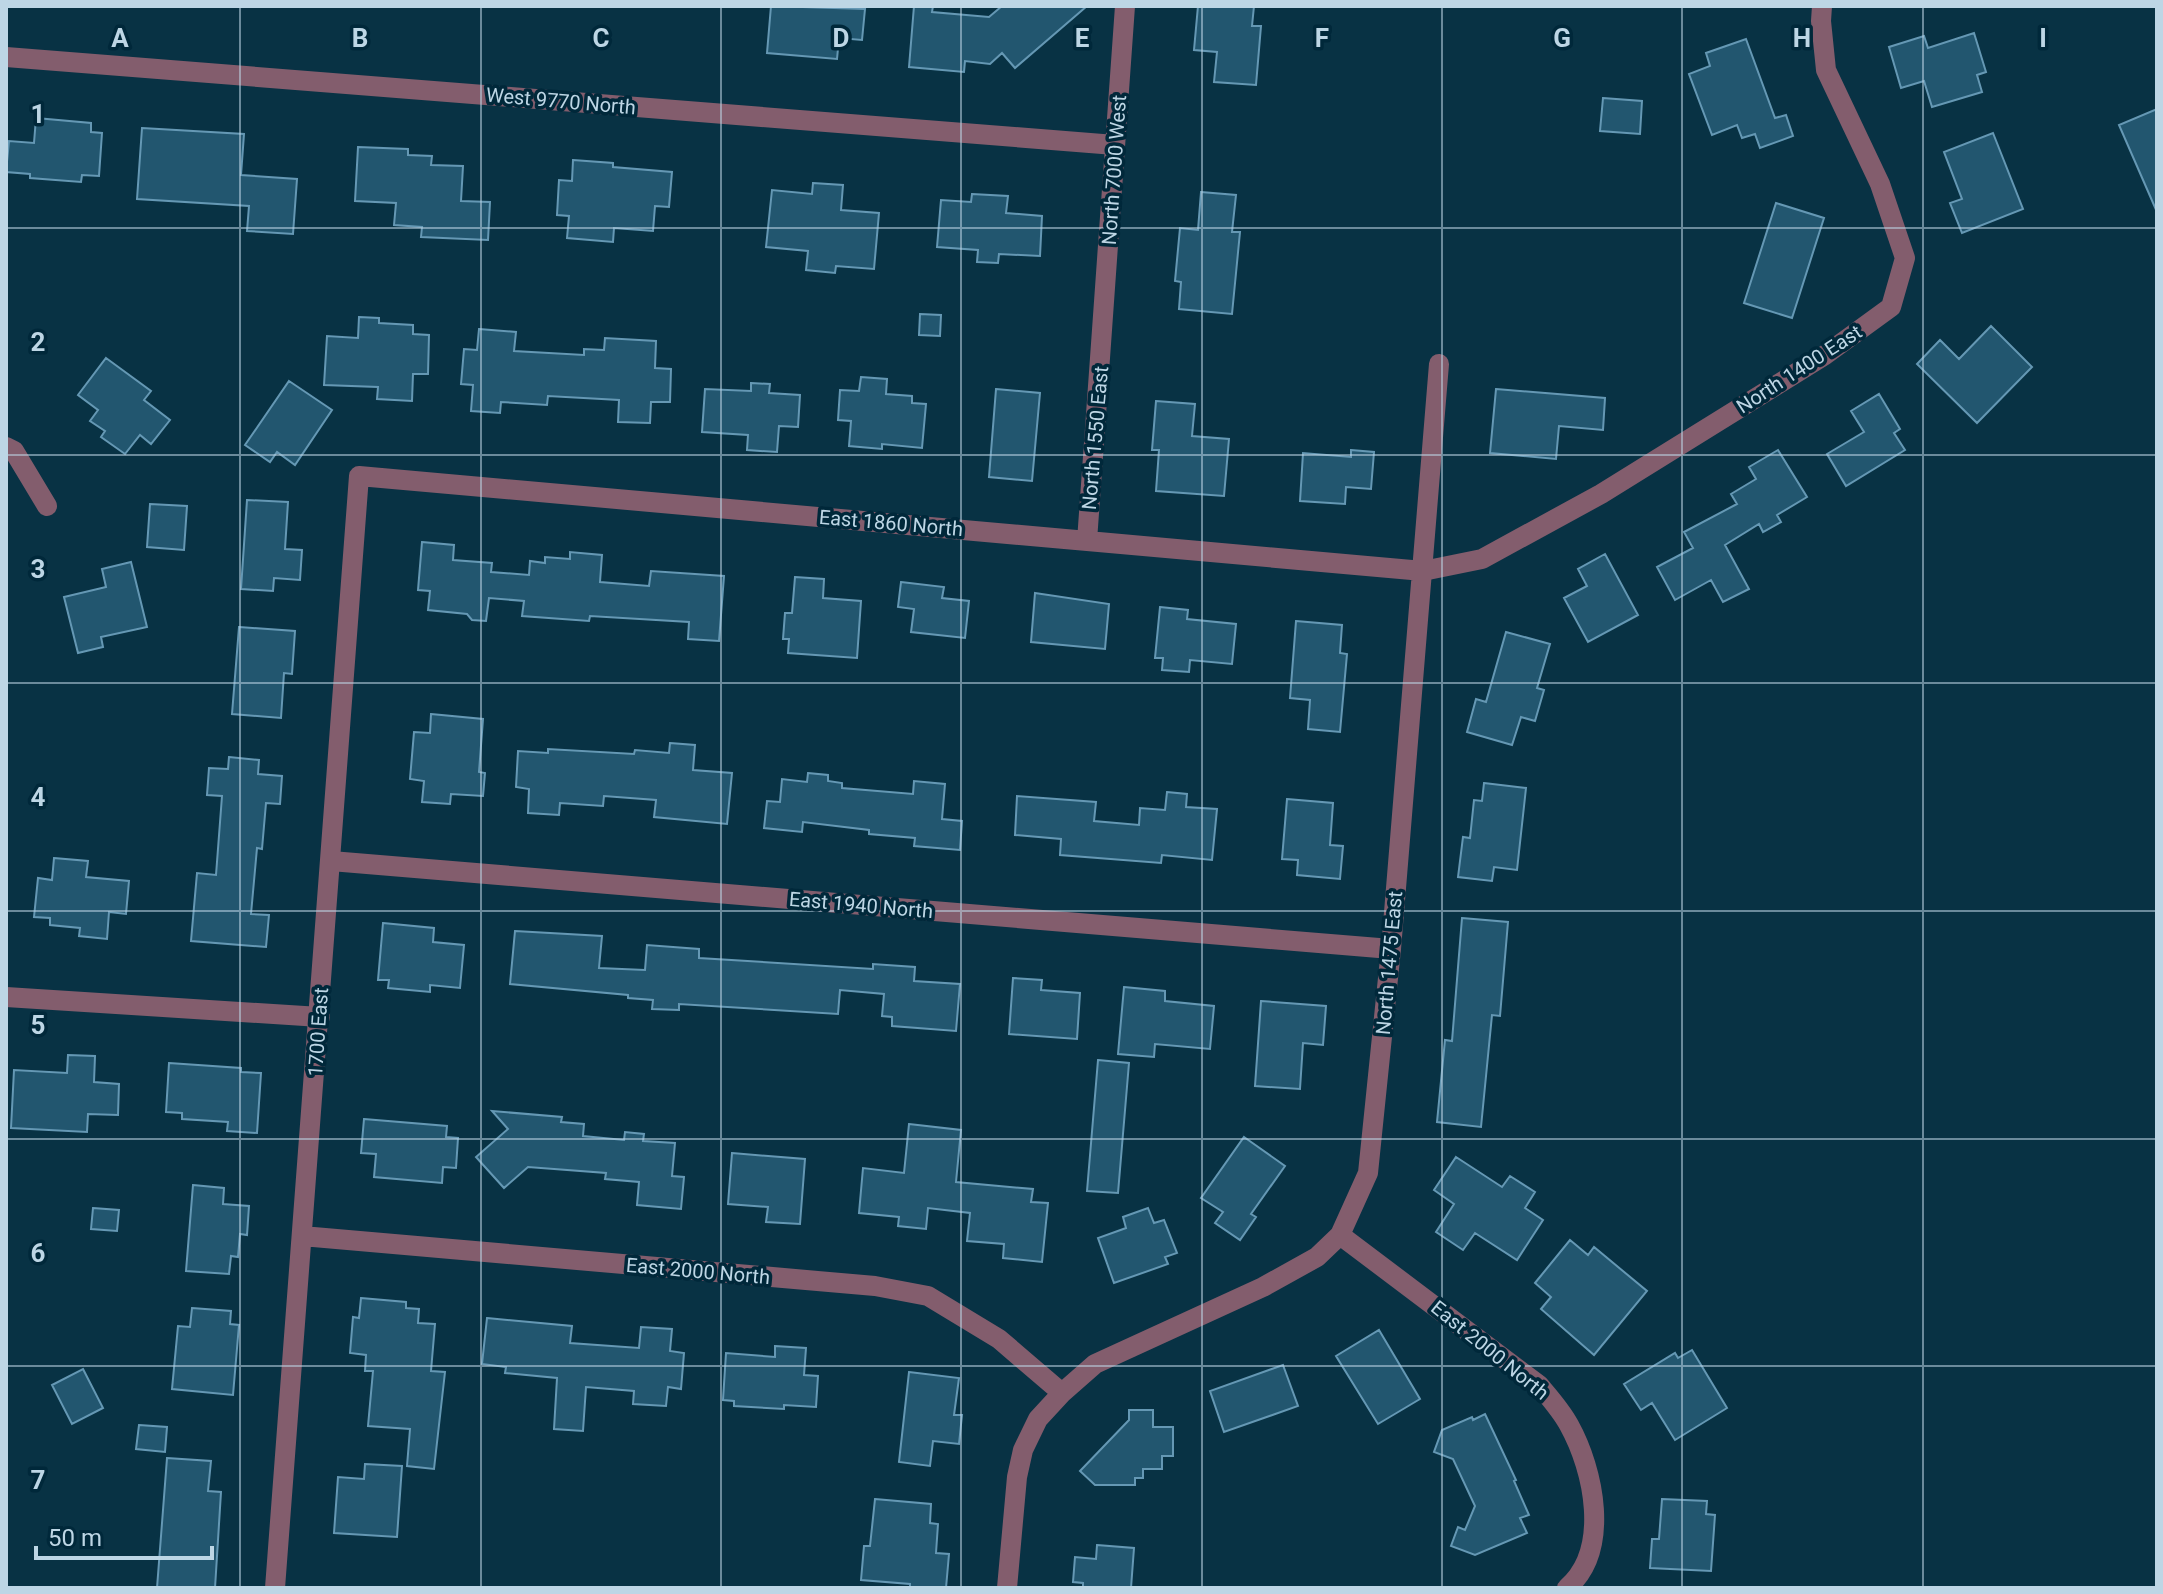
<svg xmlns="http://www.w3.org/2000/svg" width="2163" height="1594" viewBox="0 0 2163 1594" font-family="Roboto,sans-serif">
<style>
.building{fill:#22566f;stroke:#6598b4;stroke-width:2}
.lines{fill:none;stroke-linecap:round;stroke-linejoin:round}
.minor{stroke:#835d6d;stroke-width:20}
.grid{fill:none;stroke:#bdd6e5;stroke-width:2;stroke-opacity:0.55}
.labels{text-anchor:middle;stroke-width:7;stroke-linejoin:round;paint-order:stroke}
.street-label{font-size:20px;fill:#bdd6e5;stroke:#00283a}
.grid-label{font-size:26px;text-anchor:middle;font-weight:bold;fill:#bdd6e5;stroke:#00283a;stroke-width:7;stroke-linejoin:round;paint-order:stroke}
</style>
<rect width="100%" height="100%" fill="#083244"/>
<path class="building" d="M771,6L865,9L862,40L839,38L837,59L767,53Z
M914,6H933L932,12L989,17L1002,6H1087L1015,68L1002,53L990,64L965,61L964,72L909,67Z
M1198,6H1254L1252,26H1261L1256,85L1214,82L1217,52L1194,50Z
M1974,33L1986,72L1977,75L1982,92L1932,107L1924,81L1901,88L1889,47L1924,36L1928,48Z
M1746,39L1775,118L1786,115L1793,136L1760,148L1755,134L1742,138L1737,125L1712,135L1689,74L1710,66L1706,53Z
M1603,98L1642,101L1640,134L1600,131Z
M2157,109V212L2119,125Z
M36,118L91,123V132L102,133L99,176L82,175L81,182L30,178V174L6,172L9,141L34,143Z
M142,128L244,134L241,175L297,179L293,234L247,231L249,206L137,199Z
M1993,133L2023,209L1962,233L1950,203L1962,199L1944,152Z
M358,147L408,149V155L432,156L431,165L463,166L461,201L490,202L488,240L421,237L422,227L394,225L396,203L355,201Z
M573,160L613,163V167L672,172L669,207L655,206L653,231L614,228L613,242L567,238L569,216L557,215L559,180L572,181Z
M813,183L843,185L841,210L879,213L874,269L836,266L835,273L806,270L808,251L766,247L772,190L812,194Z
M1201,192L1236,195L1232,232H1240L1232,314L1179,309L1181,282L1175,281L1180,228L1198,230Z
M972,194L1008,196L1006,213L1042,216L1040,256L999,254L998,263L977,262L978,250L937,247L941,200L971,202Z
M1776,203L1824,218L1792,318L1744,303Z
M920,314L941,315L940,336L919,335Z
M359,317L379,318V323L413,325V334L429,335L428,374H413L412,401L377,399L378,387L324,385L327,336L358,338Z
M1991,326L2032,367L1977,423L1917,364L1940,340L1959,359Z
M479,329L516,332L514,351L584,355V349L604,350L605,338L656,341L655,368L671,369L670,402H651L650,423L618,422L619,400L548,396L547,405L501,402L500,413L471,411L473,385L461,384L464,349L477,350Z
M106,358L151,391L144,400L170,420L151,444L140,435L125,454L101,437L105,431L90,421L98,410L78,395Z
M861,377L887,379L886,394L912,396V403L926,404L922,448L882,444V449L849,446L851,421L838,420L840,390L859,391Z
M289,381L332,410L295,465L277,452L270,462L245,445Z
M751,383L770,384L769,393L800,395L798,427L779,426L777,452L747,450L748,435L702,432L705,389L751,391Z
M996,389L1040,393L1032,481L989,477Z
M1496,389L1605,398L1603,430L1559,426L1556,459L1490,453Z
M1879,394L1900,429L1894,433L1905,450L1846,486L1827,454L1864,432L1851,411Z
M1156,401L1195,404L1192,436L1229,439L1224,496L1156,491L1159,450H1152Z
M1351,450L1374,452L1371,489L1346,487L1345,504L1300,501L1303,453L1351,457Z
M1778,450L1807,497L1777,515L1781,522L1763,532L1759,524L1725,545L1749,589L1723,602L1711,580L1675,600L1657,567L1693,548L1684,532L1737,504L1731,494L1756,479L1749,467Z
M247,500L288,502L285,549L302,550L300,580L274,578L273,591L241,589Z
M150,504L187,506L184,550L147,547Z
M422,542L454,545L453,560L492,563L491,572L529,575L530,561L545,563V557L570,559V552L602,555L600,582L649,586L651,571L724,576L719,641L688,639L689,622L590,616L589,621L522,616L524,601L489,598L486,621L472,620L467,614L428,610L430,591L418,590Z
M1605,554L1638,615L1588,642L1564,598L1587,586L1578,569Z
M131,562L147,627L101,637L103,647L78,653L64,597L106,587L102,569Z
M795,577L824,579L823,598L861,601L857,658L788,653L789,639H783L785,613H792Z
M901,582L944,587L942,598L969,601L965,638L911,632L914,609L898,607Z
M1035,593L1109,604L1105,649L1031,642Z
M1160,607L1188,610L1187,619L1236,624L1232,664L1190,660L1189,672L1162,670L1163,658H1155Z
M1296,621L1342,625L1340,653L1347,654L1340,732L1308,729L1310,700L1290,698Z
M239,627L295,631L292,674L284,673L281,718L232,714Z
M1506,632L1550,644L1537,688L1544,690L1535,721L1521,717L1512,745L1467,732L1476,699L1486,702Z
M431,714L483,719L479,772L485,773L483,796L451,794L450,804L422,802L424,781L410,779L414,732L430,733Z
M670,743L695,745L693,770L732,773L727,824L654,817L656,800L604,796L603,806L560,803L559,815L528,813L529,789L516,787L518,751L548,753V749L634,754L635,750L669,753Z
M229,757L259,760L258,774L282,776L280,804L266,803L262,849L257,848L251,914L269,915L266,947L191,941L197,873L216,875L222,796L207,795L209,768L228,769Z
M808,773L828,775V781L842,783V788L913,794L914,781L945,784L942,819L962,821L960,850L914,846L915,838L869,834V830L803,822L802,832L764,828L767,801L780,802L782,779L807,782Z
M1484,783L1526,788L1517,870L1494,867L1492,881L1458,877L1463,837L1470,838L1474,800L1482,801Z
M1167,792L1187,794L1186,807L1217,809L1212,860L1162,855L1161,863L1060,855L1061,839L1015,835L1017,796L1096,802L1094,821L1139,825L1140,808L1165,810Z
M1287,799L1333,803L1330,845L1343,846L1340,879L1297,875L1298,860L1282,859Z
M54,858L88,861L86,877L129,881L126,914L109,912L107,939L79,936L80,928L50,925V918L34,917L38,878L52,880Z
M1462,918L1508,922L1500,1016L1492,1015L1481,1127L1437,1122L1445,1040L1452,1041Z
M383,923L434,928L433,942L464,945L460,988L430,985V992L388,988L389,980H378Z
M515,931L602,936L599,968L645,970L647,945L699,949V958L873,969V964L915,967L914,981L960,984L956,1031L892,1026V1017L882,1016L884,994L840,990L838,1014L679,1004V1010L652,1009L653,1000L628,998V995L510,984Z
M1013,978L1042,980L1041,990L1080,993L1077,1039L1009,1034Z
M1124,987L1165,991V1001L1214,1006L1210,1049L1155,1044L1154,1057L1118,1054Z
M1261,1001L1326,1006L1323,1045L1303,1043L1300,1089L1255,1086Z
M68,1055L95,1056L94,1082L119,1084L118,1115L88,1114L87,1132L11,1128L14,1070L67,1073Z
M1098,1060L1129,1063L1118,1193L1087,1191Z
M169,1063L241,1068V1072L261,1073L257,1133L227,1131L228,1122L182,1119V1113L166,1112Z
M492,1111L562,1117L561,1122L584,1124L583,1136L624,1140L625,1132L644,1134L643,1141L675,1143L672,1176L684,1177L681,1209L637,1205L639,1182L605,1179L606,1173L528,1167L504,1188L476,1157L508,1129Z
M364,1119L447,1126L446,1137L458,1138L456,1168L443,1167L442,1183L374,1177L376,1154L361,1153Z
M909,1124L961,1130L956,1182L1033,1189L1031,1202L1048,1203L1042,1262L1003,1258L1004,1244L967,1241L970,1213L928,1208L926,1229L898,1226L899,1217L859,1213L863,1168L904,1173Z
M1244,1137L1285,1166L1251,1214L1256,1217L1240,1240L1215,1223L1223,1212L1201,1198Z
M732,1153L805,1159L800,1224L766,1222L768,1207L728,1204Z
M1456,1157L1502,1187L1510,1176L1535,1192L1525,1208L1543,1220L1517,1260L1475,1233L1463,1250L1436,1232L1454,1204L1434,1190Z
M193,1185L224,1188L223,1204L249,1206L247,1235L240,1234L238,1257L231,1256L229,1274L186,1271Z
M93,1208L119,1210L117,1231L91,1229Z
M1148,1208L1154,1223L1164,1220L1177,1253L1165,1257L1168,1264L1114,1283L1098,1238L1126,1228L1123,1217Z
M1570,1240L1588,1255L1594,1247L1647,1291L1594,1355L1541,1309L1551,1297L1535,1283Z
M361,1298L406,1302V1308L419,1309L418,1323L435,1324L431,1371L445,1372L434,1469L407,1466L410,1429L368,1426L373,1371H365L366,1355L350,1353L353,1317L359,1318Z
M192,1308L231,1311L230,1324L239,1325L233,1395L172,1389L178,1326L190,1327Z
M487,1318L572,1326L570,1343L639,1348L641,1327L672,1329L670,1351L684,1353L681,1389L668,1387L666,1406L633,1404L634,1391L586,1387L583,1431L554,1429L557,1378L505,1373L506,1367L482,1364Z
M1379,1330L1420,1399L1378,1424L1336,1356Z
M775,1346L806,1348L804,1375L818,1376L816,1407L784,1405V1409L734,1406V1401L723,1400L726,1353L775,1357Z
M1692,1350L1727,1408L1675,1440L1652,1403L1641,1410L1624,1384L1675,1353L1678,1358Z
M1283,1365L1298,1406L1224,1432L1210,1391Z
M83,1369L103,1408L72,1424L52,1385Z
M909,1372L959,1378L954,1415H962L959,1444L933,1441L930,1466L899,1462Z
M1129,1410H1153V1427H1173V1456H1162V1469H1143V1478H1135V1485H1095L1080,1471L1129,1420Z
M1485,1414L1516,1480L1514,1481L1529,1515L1520,1518L1527,1533L1475,1555L1451,1546L1458,1527L1465,1530L1475,1506L1453,1459L1434,1452L1442,1430L1472,1417L1473,1420Z
M139,1425L167,1427L165,1452L136,1449Z
M167,1458L211,1461L208,1491L221,1492L215,1588H157Z
M365,1464L402,1466L397,1537L334,1533L338,1477L364,1479Z
M875,1499L931,1504L930,1523L938,1524L936,1553L949,1554L946,1588H910V1584L861,1580L864,1546H870Z
M1662,1499L1707,1501L1706,1514L1715,1515L1711,1571L1650,1568L1652,1539H1659Z
M1097,1545L1134,1548L1131,1588H1083V1583L1073,1582L1075,1557L1096,1559Z"/>
<g class="lines">
<path class="minor" d="M6,57L1115,145
M6,447L14,451L47,506
M1087,541L1125,6
M331,861L1391,949
M6,997L320,1017
M1340,1235L1539,1385C1550,1398 1561,1410 1569,1425C1594,1470 1611,1550 1567,1588
M302,1236L875,1286L928,1296L999,1339L1062,1393
M275,1588L359,476L1423,571L1482,559L1601,494L1825,355L1891,307L1905,258L1880,184L1826,70L1821,21L1822,6
M1007,1588L1017,1477L1023,1450L1038,1419L1062,1393L1095,1364L1263,1287L1317,1257L1340,1235L1368,1173L1391,949L1439,364"/>
</g>
<path class="grid" d="M240,6V1588M481,6V1588M721,6V1588M961,6V1588M1202,6V1588M1442,6V1588M1682,6V1588M1923,6V1588M6,228H2157M6,455H2157M6,683H2157M6,911H2157M6,1139H2157M6,1366H2157"/>
<g class="labels">
<g class="street-label">
<text transform="translate(561 101) rotate(5)" y="7">West 9770 North</text>
<text transform="translate(1114 170) rotate(-86)" y="7">North 7000 West</text>
<text transform="translate(1799 369) rotate(-33)" y="7">North 1400 East</text>
<text transform="translate(1095 438) rotate(-85)" y="7">North 1550 East</text>
<text transform="translate(891 523) rotate(5)" y="7">East 1860 North</text>
<text transform="translate(861 905) rotate(5)" y="7">East 1940 North</text>
<text transform="translate(1389 963) rotate(-85)" y="7">North 1475 East</text>
<text transform="translate(318 1032) rotate(-86)" y="7">1700 East</text>
<text transform="translate(698 1271) rotate(5)" y="7">East 2000 North</text>
<text transform="translate(1490 1350) rotate(39)" y="7">East 2000 North</text>
</g>
</g>
<g class="grid-label">
<text x="120" y="47">A</text>
<text x="360" y="47">B</text>
<text x="601" y="47">C</text>
<text x="841" y="47">D</text>
<text x="1082" y="47">E</text>
<text x="1322" y="47">F</text>
<text x="1562" y="47">G</text>
<text x="1802" y="47">H</text>
<text x="2043" y="47">I</text>
<text x="38" y="123">1</text>
<text x="38" y="351">2</text>
<text x="38" y="578">3</text>
<text x="38" y="806">4</text>
<text x="38" y="1034">5</text>
<text x="38" y="1262">6</text>
<text x="38" y="1489">7</text>
</g>
<rect width="2163" height="1594" fill="none" stroke="#bdd6e5" stroke-width="16"/>
<path d="M36 1546v12h176v-12" fill="none" stroke="#bdd6e5" stroke-width="4"/>
<text x="48" y="1546" font-size="24" fill="#bdd6e5" stroke="#00283a" stroke-width="6" paint-order="stroke">50 m</text>
</svg>
